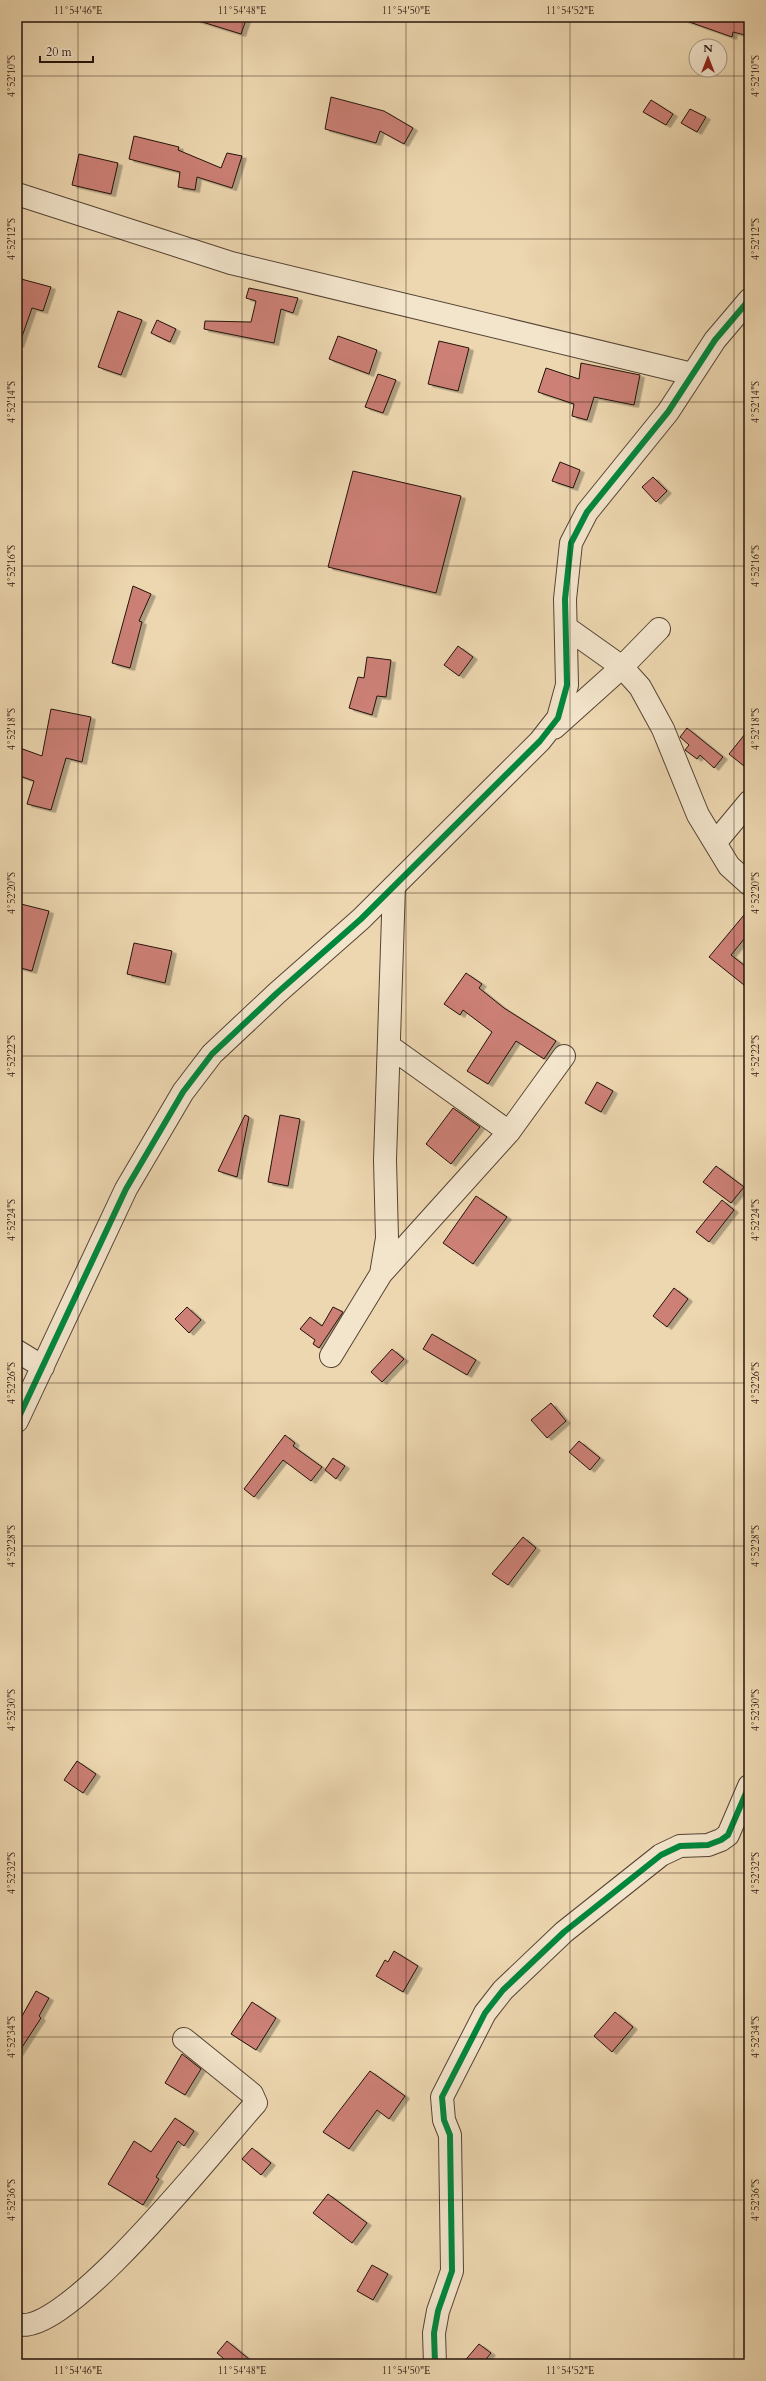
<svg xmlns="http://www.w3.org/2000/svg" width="766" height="2381" viewBox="0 0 766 2381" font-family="Cardo,serif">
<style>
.building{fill:#cc8076;stroke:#24130b;filter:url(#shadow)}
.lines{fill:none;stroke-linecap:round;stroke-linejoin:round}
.minor-casing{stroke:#564434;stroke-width:24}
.minor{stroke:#f3e5cc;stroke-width:22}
.cycleway-casing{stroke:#f3e5cc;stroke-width:8}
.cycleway{stroke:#00873e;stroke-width:6}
.ticks{fill:none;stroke:#24130b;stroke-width:1;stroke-opacity:0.45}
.neatline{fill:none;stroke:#24130b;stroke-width:1.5}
.ticks-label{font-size:10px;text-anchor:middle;fill:#24130b}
</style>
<defs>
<filter id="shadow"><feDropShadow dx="4.5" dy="2.5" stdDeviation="0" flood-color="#0004"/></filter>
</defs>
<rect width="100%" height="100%" fill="#edd7b0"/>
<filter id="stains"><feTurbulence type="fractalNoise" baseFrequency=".005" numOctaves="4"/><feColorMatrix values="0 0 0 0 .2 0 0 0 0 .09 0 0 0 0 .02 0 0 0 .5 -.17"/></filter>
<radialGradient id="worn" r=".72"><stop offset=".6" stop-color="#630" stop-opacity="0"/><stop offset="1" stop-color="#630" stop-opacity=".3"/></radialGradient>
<path class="building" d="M197,17H247L241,34L196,20Z
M682,17H749V36L733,32L732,37L681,19Z
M331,97L384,111L413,128L404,144L380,131L376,143L325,129Z
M651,100L673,114L666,125L643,112Z
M690,109L706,117L697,132L681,123Z
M134,136L179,147L178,150L221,168L227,153L242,156L232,188L197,177L195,190L178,187L180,172L129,159Z
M79,154L118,163L111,194L72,185Z
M21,279L51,287L43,311L32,308L19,345L17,344V294Z
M249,288L298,298L293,313L281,309L274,343L204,329L205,321L251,322L256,301L246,298Z
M118,311L142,320L121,375L98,367Z
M157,320L176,329L170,342L151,333Z
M338,336L377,350L369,374L329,359Z
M439,341L469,348L458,391L428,384Z
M581,363L640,375L634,405L594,397L587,420L572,416L574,404L538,392L546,368L579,379Z
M378,374L396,380L383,413L365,407Z
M560,462L580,470L573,488L552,481Z
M353,471L461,496L436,593L328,567Z
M653,477L667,491L656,502L642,487Z
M133,586L151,594L139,621L142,622L130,668L112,663Z
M458,646L473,657L459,676L444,665Z
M367,657L391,660L386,697L377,696L372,715L349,708L358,677L364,678Z
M51,709L91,717L82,762L66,758L51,810L27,804L34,781L17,775V747L42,756Z
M687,728L723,757L714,768L700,755L697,759L685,750L689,745L680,737Z
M749,729V770L729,754Z
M17,903L49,911L32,971L17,967Z
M749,909V933L731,955L749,969V989L709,957Z
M134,943L172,951L165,983L127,974Z
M466,973L482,984L479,988L504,1008L556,1041L544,1059L516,1041L488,1084L467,1071L492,1032L463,1010L460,1015L444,1004Z
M597,1082L613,1091L601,1112L585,1103Z
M453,1108L480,1127L451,1164L426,1144Z
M245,1115L249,1117L237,1177L218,1171Z
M280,1115L300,1119L288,1186L268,1182Z
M716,1166L744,1187L731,1203L703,1182Z
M476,1196L507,1217L473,1264L443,1243Z
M722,1200L734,1210L709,1242L696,1232Z
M674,1288L688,1299L667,1327L653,1316Z
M187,1307L201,1320L189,1333L175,1319Z
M333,1307L343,1312L319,1348L313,1344L315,1340L300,1329L310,1317L322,1326Z
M432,1334L476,1360L467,1375L423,1349Z
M392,1349L404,1359L382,1382L371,1372Z
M551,1403L566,1421L547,1438L531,1420Z
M285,1435L295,1443L293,1446L322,1467L311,1481L283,1460L254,1497L244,1489Z
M579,1441L600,1458L590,1470L569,1452Z
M333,1458L345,1466L336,1479L325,1470Z
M523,1537L536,1548L508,1585L492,1574Z
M77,1761L96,1774L83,1793L64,1780Z
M394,1951L418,1966L403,1992L376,1976L385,1960L388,1962Z
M36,1991L49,1998L39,2016L41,2018L17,2055V2025Z
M252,2002L276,2018L256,2050L231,2034Z
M615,2012L633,2027L612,2052L594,2036Z
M182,2054L201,2069L185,2095L165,2083Z
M370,2071L405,2096L389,2119L377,2110L349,2149L323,2132Z
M175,2118L194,2131L184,2146L178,2141L156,2177L159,2179L143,2205L108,2184L134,2141L151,2152Z
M252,2148L271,2163L261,2175L242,2159Z
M328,2194L367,2223L352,2243L313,2213Z
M372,2265L388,2274L373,2300L357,2291Z
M227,2341L255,2364H230L217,2353Z
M479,2344L491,2353L482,2364H462Z"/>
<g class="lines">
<defs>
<path id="minor" d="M17,194L231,263L692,374
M567,628L622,667L640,687L663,729L698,815L729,866L749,884
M554,728L622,667L659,629
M715,843L749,802
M389,1046L509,1132
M381,1274L509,1132L564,1056
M17,1351L43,1367
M331,1356L381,1274L387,1238L385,1160L394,886
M17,1421L126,1189L183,1092L212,1054L277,993L361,919L540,741L558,718L567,685L565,599L571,543L587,512L668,412L715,340L749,300
M17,2324C66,2340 221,2141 256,2103L252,2094L184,2039
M435,2364L434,2333L438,2311L452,2271L450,2135L444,2120L442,2097L485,2013L503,1990L564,1932L661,1855L680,1846L708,1845L721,1840L728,1835L749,1786"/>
</defs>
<use href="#minor" class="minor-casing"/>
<use href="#minor" class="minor"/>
<defs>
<path id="cycleway" d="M17,1421L126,1189L183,1092L212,1054L277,993L361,919L540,741L558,718L567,685L565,599L571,543L587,512L668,412L715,340L749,300
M435,2364L434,2333L438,2311L452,2271L450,2135L444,2120L442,2097L485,2013L503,1990L564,1932L661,1855L680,1846L708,1845L721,1840L728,1835L749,1786"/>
</defs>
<use href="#cycleway" class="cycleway-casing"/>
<use href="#cycleway" class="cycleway"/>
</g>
<path class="ticks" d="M78,17V2364M242,17V2364M406,17V2364M570,17V2364M734,17V2364M17,76H749M17,239H749M17,402H749M17,566H749M17,729H749M17,893H749M17,1056H749M17,1220H749M17,1383H749M17,1546H749M17,1710H749M17,1873H749M17,2037H749M17,2200H749M17,2364H749"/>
<rect width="766" height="2381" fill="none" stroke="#edd7b0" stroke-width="44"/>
<g transform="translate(708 58)"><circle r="19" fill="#f3e5cc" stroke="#a0917f"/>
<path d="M0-3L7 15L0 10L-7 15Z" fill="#8f2418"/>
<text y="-6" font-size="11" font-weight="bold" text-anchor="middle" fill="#24130b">N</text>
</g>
<path d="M40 56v6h53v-6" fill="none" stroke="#24130b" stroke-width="2"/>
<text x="46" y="56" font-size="12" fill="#24130b" stroke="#f3e5cc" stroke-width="3" paint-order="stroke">20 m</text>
<rect x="22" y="22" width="722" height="2337" class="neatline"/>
<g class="ticks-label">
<text x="78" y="14">11°54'46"E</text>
<text x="242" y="14">11°54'48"E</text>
<text x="406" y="14">11°54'50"E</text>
<text x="570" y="14">11°54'52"E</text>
<text transform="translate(11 76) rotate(-90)" y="4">4°52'10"S</text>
<text transform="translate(755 76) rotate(-90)" y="4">4°52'10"S</text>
<text transform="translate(11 239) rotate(-90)" y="4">4°52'12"S</text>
<text transform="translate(755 239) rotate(-90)" y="4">4°52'12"S</text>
<text transform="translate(11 402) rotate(-90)" y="4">4°52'14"S</text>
<text transform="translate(755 402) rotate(-90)" y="4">4°52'14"S</text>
<text transform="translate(11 566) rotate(-90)" y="4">4°52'16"S</text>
<text transform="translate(755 566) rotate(-90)" y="4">4°52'16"S</text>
<text transform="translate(11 729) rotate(-90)" y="4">4°52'18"S</text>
<text transform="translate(755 729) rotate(-90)" y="4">4°52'18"S</text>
<text transform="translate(11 893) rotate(-90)" y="4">4°52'20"S</text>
<text transform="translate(755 893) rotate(-90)" y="4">4°52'20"S</text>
<text transform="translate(11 1056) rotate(-90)" y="4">4°52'22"S</text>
<text transform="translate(755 1056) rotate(-90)" y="4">4°52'22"S</text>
<text transform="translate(11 1220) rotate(-90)" y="4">4°52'24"S</text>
<text transform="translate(755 1220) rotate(-90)" y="4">4°52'24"S</text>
<text transform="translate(11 1383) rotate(-90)" y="4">4°52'26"S</text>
<text transform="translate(755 1383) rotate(-90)" y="4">4°52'26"S</text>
<text transform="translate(11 1546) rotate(-90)" y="4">4°52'28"S</text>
<text transform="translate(755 1546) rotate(-90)" y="4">4°52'28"S</text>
<text transform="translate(11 1710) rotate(-90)" y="4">4°52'30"S</text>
<text transform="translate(755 1710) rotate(-90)" y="4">4°52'30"S</text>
<text transform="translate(11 1873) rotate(-90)" y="4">4°52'32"S</text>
<text transform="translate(755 1873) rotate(-90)" y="4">4°52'32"S</text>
<text transform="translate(11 2037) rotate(-90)" y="4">4°52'34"S</text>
<text transform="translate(755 2037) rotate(-90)" y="4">4°52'34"S</text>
<text transform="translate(11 2200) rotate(-90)" y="4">4°52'36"S</text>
<text transform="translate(755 2200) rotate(-90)" y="4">4°52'36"S</text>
<text x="78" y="2374">11°54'46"E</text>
<text x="242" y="2374">11°54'48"E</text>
<text x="406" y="2374">11°54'50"E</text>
<text x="570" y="2374">11°54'52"E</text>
</g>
<rect width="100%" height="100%" filter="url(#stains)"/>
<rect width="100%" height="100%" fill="url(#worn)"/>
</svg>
